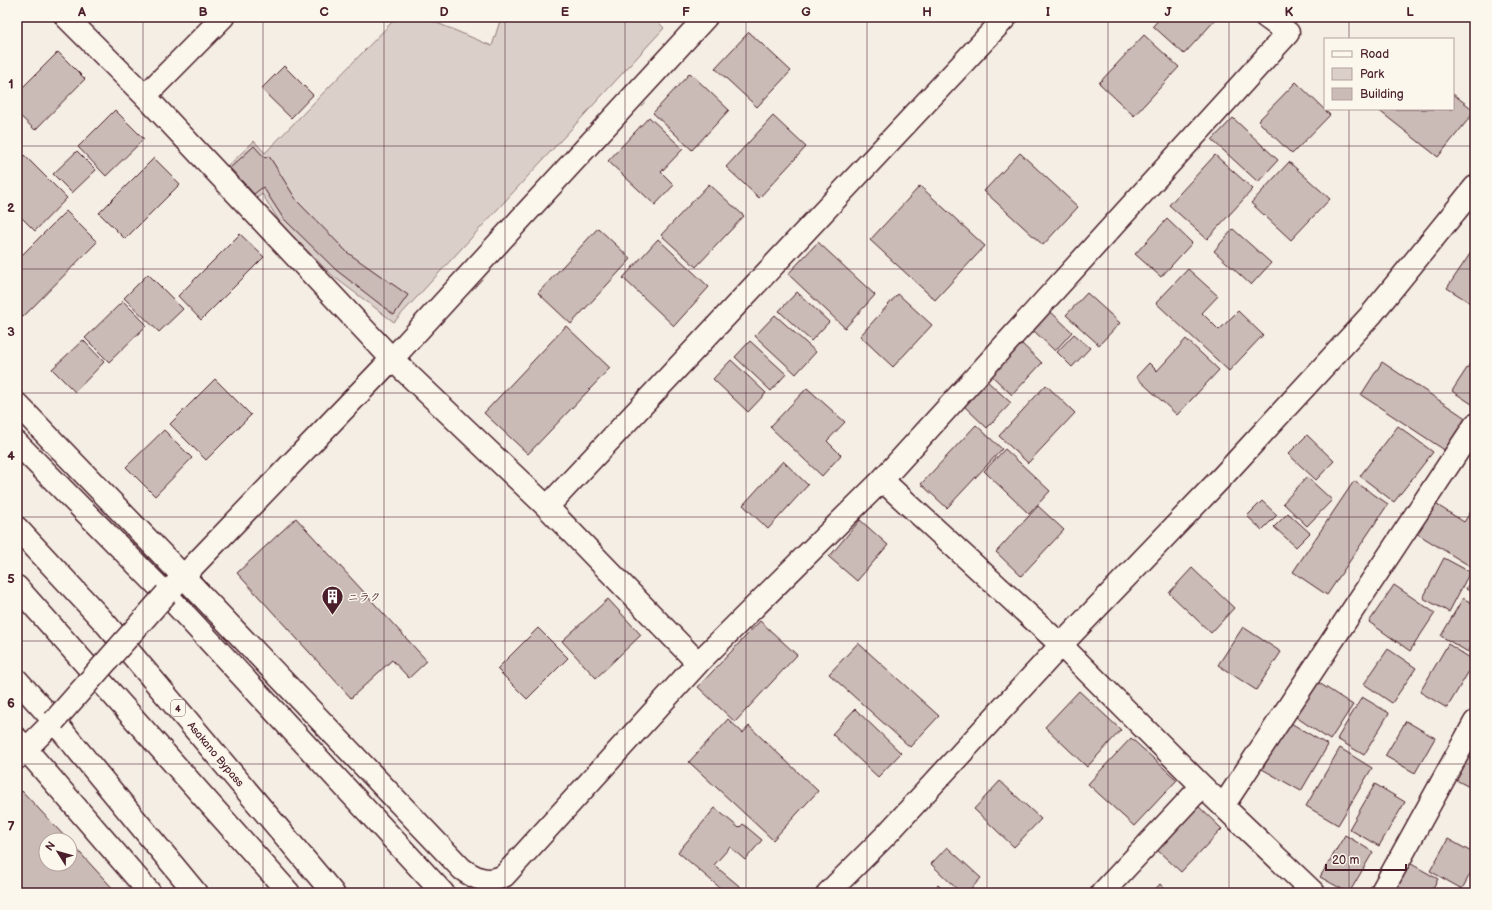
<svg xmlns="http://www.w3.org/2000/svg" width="1492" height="910" viewBox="0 0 1492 910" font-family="'Balsamiq Sans','Klee One',sans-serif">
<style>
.green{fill:#dbd0c9;stroke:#92787a}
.building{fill:#cabbb6;stroke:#4a1f2b}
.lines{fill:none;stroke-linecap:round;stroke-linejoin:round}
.street-casing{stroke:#4a1f2b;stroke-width:25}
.secondary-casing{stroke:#4a1f2b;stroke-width:25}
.highway-casing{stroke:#4a1f2b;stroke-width:25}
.street{stroke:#fbf7ec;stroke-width:22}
.secondary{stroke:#fbf7ec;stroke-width:22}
.highway{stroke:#fbf7ec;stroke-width:22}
.street-bridge-casing{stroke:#4a1f2b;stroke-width:25;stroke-linecap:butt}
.street-bridge{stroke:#fbf7ec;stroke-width:22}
.grid{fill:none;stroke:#4a1f2b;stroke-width:1;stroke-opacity:0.55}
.labels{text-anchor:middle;stroke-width:3;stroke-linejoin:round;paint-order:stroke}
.shield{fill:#fbf7ec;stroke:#7f6065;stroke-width:1}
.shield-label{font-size:10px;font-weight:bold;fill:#4a1f2b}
.poi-label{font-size:11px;font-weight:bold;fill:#4a1f2b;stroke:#fbf7ec;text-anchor:start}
.street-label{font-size:11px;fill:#4a1f2b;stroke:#fbf7ec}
.neatline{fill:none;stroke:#4a1f2b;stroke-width:1.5}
.grid-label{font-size:13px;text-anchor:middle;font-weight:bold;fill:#4a1f2b}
</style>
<rect width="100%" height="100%" fill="#f4eee4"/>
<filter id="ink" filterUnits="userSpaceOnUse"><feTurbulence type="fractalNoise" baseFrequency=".025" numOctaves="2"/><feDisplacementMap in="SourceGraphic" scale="8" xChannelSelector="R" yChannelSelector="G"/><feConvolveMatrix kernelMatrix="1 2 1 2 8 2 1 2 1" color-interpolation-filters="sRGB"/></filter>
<g filter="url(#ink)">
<path class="green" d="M397,17H423L492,46L500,21L505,17H653L664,28L394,322L334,277L283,227L262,194L254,200L225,169L254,141L265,153Z"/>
<path class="building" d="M1161,17H1218L1184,54L1153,26Z
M749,32L791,71L757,107L715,68Z
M1144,35L1179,67L1134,116L1099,83Z
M58,52L85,79L35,130L17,113V93Z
M284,66L313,95L291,118L261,89Z
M690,73L729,110L692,150L653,113Z
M1296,82L1330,115L1292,154L1258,121Z
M1453,94L1475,111L1438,157L1377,109H1453Z
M115,110L144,139L106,176L78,147Z
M773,116L806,147L759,198L726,167Z
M649,117L683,149L661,172L674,185L655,205L608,161Z
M1233,118L1278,160L1258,182L1212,140Z
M254,146L265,158L269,156L297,201L348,253L408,295L394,315L336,270L283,218L263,187L254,194L230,168Z
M77,151L96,170L72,193L53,174Z
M1020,153L1078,207L1043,245L984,191Z
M24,155L67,198L35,231L21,217L17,221V162Z
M1215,155L1253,189L1207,239L1169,205Z
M154,158L180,184L125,239L99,213Z
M1289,162L1330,199L1291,240L1251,203Z
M709,184L744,216L696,267L661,235Z
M920,186L985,246L935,300L870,240Z
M66,211L97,242L23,317L17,311V260Z
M1167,219L1192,243L1161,277L1135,254Z
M598,228L631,259L571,324L538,293Z
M1233,229L1271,263L1251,285L1214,251Z
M240,234L264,257L201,320L178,296Z
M658,239L709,287L674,326L623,278Z
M818,242L875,295L845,328L788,274Z
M1474,248L1475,249V306L1447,288Z
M1188,269L1218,296L1202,313L1219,330L1238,311L1263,335L1229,371L1156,303Z
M148,274L183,309L159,332L124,298Z
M797,292L829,322L811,341L779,311Z
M1087,293L1120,323L1099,345L1066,315Z
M898,294L932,325L893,367L860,336Z
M123,301L147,325L109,362L85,338Z
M1050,311L1072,332L1055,351L1033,330Z
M775,315L816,352L796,374L755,336Z
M566,326L610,368L528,454L484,413Z
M1074,334L1090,348L1072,367L1057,352Z
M1186,339L1219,370L1177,415L1136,377L1149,363L1157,371Z
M83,340L104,362L75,392L52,369Z
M750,341L786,374L771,391L735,357Z
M1021,343L1042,363L1012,395L991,375Z
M1475,356V406L1452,391Z
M731,360L766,393L748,412L713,379Z
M1382,362L1467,419L1446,451L1361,395Z
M215,379L251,415L206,460L170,424Z
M986,380L1011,403L987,428L963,405Z
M1046,385L1075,413L1028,463L999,436Z
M807,388L845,422L827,441L841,455L822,476L770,427Z
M976,425L1002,449L947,508L921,484Z
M1398,426L1433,452L1394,502L1360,476Z
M164,430L192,458L155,496L126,467Z
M1307,435L1334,461L1316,480L1288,454Z
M1005,449L1050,491L1029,514L984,471Z
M783,461L808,485L768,529L743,505Z
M1307,477L1332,500L1307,526L1283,503Z
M1354,481L1388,504L1327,595L1293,572Z
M1262,501L1277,515L1262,530L1247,516Z
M1434,503L1464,522L1474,507L1475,508V564L1473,568L1416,533Z
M1038,506L1064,530L1021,576L996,552Z
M1288,513L1310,533L1296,547L1274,527Z
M296,518L427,661L409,678L392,660L351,698L237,573Z
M860,520L888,545L857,581L829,557Z
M1444,558L1470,572L1449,612L1423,598Z
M1192,568L1234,608L1211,633L1169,593Z
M1475,572V594L1466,589Z
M1394,585L1435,613L1410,651L1369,622Z
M1463,598L1475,605V640L1468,652L1441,636Z
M608,599L641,635L596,678L562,641Z
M760,621L797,655L735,722L698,687Z
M1243,627L1281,652L1256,690L1218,665Z
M538,628L568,658L527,699L497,669Z
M858,643L939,716L910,747L829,674Z
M1448,644L1475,661L1447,708L1420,692Z
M1388,649L1416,668L1392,703L1364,684Z
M1316,681L1353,705L1330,740L1293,715Z
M1079,691L1121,730L1087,767L1045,727Z
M1362,697L1389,713L1364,755L1337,739Z
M855,709L901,753L878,777L832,734Z
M728,719L743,733L749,726L818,791L773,840L689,762Z
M1406,721L1435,738L1415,773L1385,756Z
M1289,722L1328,745L1301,791L1262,769Z
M1131,738L1177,780L1134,826L1088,784Z
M1340,748L1372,768L1338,825L1306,806Z
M1470,755L1475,758V790L1456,780Z
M1000,781L1041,819L1014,847L974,809Z
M1375,784L1405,802L1379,846L1349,829Z
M22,791L68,840H46V864H70V842L117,893H17V796Z
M1196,804L1222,829L1181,872L1155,848Z
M715,808L739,828L743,824L762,840L745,860L730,847L714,865L744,890L742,893H726L678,852Z
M1345,835L1373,852L1349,893L1320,877Z
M1448,839L1475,854V865L1462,889L1430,871Z
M947,847L981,878L967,893H961L931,864Z
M1406,861L1438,879L1430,893H1388Z
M1160,884L1169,893H1152Z
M938,885L946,893H930Z"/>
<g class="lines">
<defs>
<path id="street" d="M66,17L145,96L392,359L547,507L698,663
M145,96L223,17
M17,404L183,576L462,869C476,879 488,884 504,876L698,663L882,480L1288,33L1266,17
M882,480L1061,645L1202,786L1314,893
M547,507L1006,17
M174,586L392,359L706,17
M17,739L150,893
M17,758L54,721
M1223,806L1475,425
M1102,893L1202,786
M1381,893L1475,722"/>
<path id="secondary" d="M828,893L887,834L1061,645L1223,476L1371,315L1475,187"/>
<path id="highway" d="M17,443L166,594L443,893
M17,528L106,624L333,893
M17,587L289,893
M17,680L54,721L196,893"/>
</defs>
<use href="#street" class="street-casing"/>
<use href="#secondary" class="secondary-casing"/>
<use href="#highway" class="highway-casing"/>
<use href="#street" class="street"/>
<use href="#secondary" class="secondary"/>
<use href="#highway" class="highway"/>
<defs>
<path id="street-bridge" d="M54,721L166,594"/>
</defs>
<use href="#street-bridge" class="street-bridge-casing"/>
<use href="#street-bridge" class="street-bridge"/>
</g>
</g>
<path class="grid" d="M143,17V893M263,17V893M384,17V893M505,17V893M625,17V893M746,17V893M867,17V893M987,17V893M1108,17V893M1229,17V893M1349,17V39M1349,109V893M17,146H1475M17,269H1475M17,393H1475M17,517H1475M17,641H1475M17,764H1475"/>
<defs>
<symbol id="building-pin" viewBox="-11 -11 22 30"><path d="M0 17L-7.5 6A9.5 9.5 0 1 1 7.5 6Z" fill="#4a1f2b" stroke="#fbf7ec"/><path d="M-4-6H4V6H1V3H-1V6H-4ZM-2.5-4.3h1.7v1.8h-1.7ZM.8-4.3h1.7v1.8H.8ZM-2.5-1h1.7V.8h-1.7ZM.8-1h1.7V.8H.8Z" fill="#fff"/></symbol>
</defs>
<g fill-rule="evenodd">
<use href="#building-pin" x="320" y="584" width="25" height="34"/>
</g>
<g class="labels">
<rect class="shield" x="171" y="700" width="14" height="16" rx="3"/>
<g class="shield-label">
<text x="178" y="712">4</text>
</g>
<g class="poi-label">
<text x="348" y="601">ニラク</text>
</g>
<g class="street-label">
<text transform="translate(216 754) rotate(50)" y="4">Asakano Bypass</text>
</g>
</g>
<rect width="1492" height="910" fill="none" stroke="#fbf7ec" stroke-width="44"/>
<rect x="1324" y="38" width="130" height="72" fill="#fbf7ec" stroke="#b4a19f"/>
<rect x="1332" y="51" width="20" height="6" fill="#fbf7ec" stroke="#b4a19f"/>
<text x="1360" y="58" font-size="12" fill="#4a1f2b">Road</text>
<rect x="1332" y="68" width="20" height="12" fill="#dbd0c9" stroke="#b4a19f"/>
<text x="1360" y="78" font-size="12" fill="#4a1f2b">Park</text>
<rect x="1332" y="88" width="20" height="12" fill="#cabbb6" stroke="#b4a19f"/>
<text x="1360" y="98" font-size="12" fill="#4a1f2b">Building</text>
<g transform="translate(58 852) rotate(307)"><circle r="19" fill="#fbf7ec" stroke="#b4a19f"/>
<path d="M0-3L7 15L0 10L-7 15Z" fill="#4a1f2b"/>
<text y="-6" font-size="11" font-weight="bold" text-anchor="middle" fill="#4a1f2b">N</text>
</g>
<path d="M1326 864v6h80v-6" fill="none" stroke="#4a1f2b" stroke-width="2"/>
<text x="1332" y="864" font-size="12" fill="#4a1f2b" stroke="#fbf7ec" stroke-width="3" paint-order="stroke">20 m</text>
<rect x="22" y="22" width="1448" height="866" class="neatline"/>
<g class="grid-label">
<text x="82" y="16">A</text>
<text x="203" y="16">B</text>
<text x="324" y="16">C</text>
<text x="444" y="16">D</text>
<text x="565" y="16">E</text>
<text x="686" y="16">F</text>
<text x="806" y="16">G</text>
<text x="927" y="16">H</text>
<text x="1048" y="16">I</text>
<text x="1168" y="16">J</text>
<text x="1289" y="16">K</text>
<text x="1410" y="16">L</text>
<text x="11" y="88">1</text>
<text x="11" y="212">2</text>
<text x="11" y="336">3</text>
<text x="11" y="460">4</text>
<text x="11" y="583">5</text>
<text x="11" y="707">6</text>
<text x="11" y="831">7</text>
</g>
</svg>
